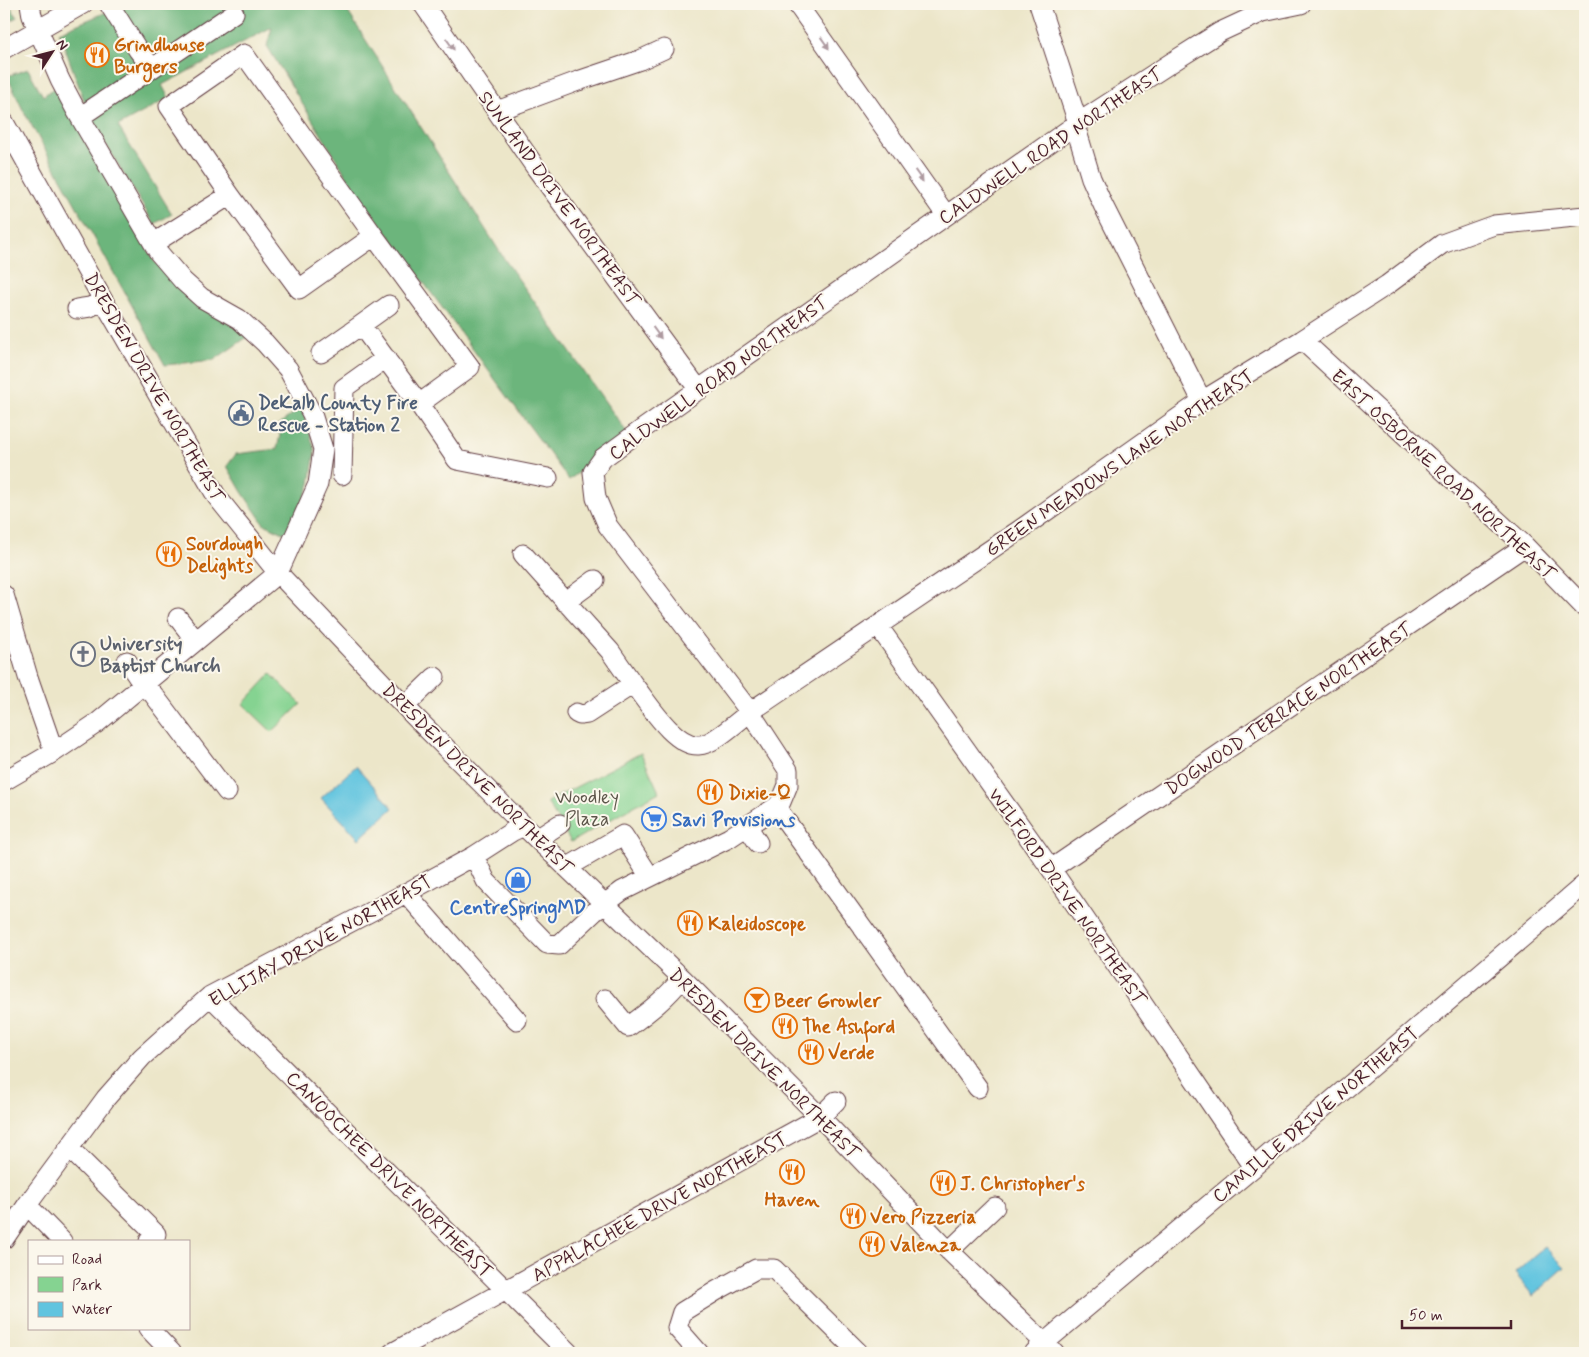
<svg xmlns="http://www.w3.org/2000/svg" width="1589" height="1357" viewBox="0 0 1589 1357" font-family="Mynerve,sans-serif">
<style>
.green{fill:#85d391;stroke:#68795e}
.forest{fill:#6cb57b;stroke:#5b6a53}
.water{fill:#61c4df;stroke:#567285}
.lines{fill:none;stroke-linecap:round;stroke-linejoin:round}
.minor-casing{stroke:#623d43;stroke-width:21}
.minor{stroke:#fff;stroke-width:19}
.oneway{fill:#ae9aa0}
.labels{text-anchor:middle;stroke-width:4;stroke-linejoin:round;paint-order:stroke}
.food-label{font-size:19px;font-weight:bold;fill:#c56008;stroke:#fbf7ec;text-anchor:start}
.street-label{font-size:19px;fill:#4a1f2b;stroke:#fbf7ec}
.service-label{font-size:19px;font-weight:bold;fill:#4e5e75;stroke:#fbf7ec;text-anchor:start}
.worship-label{font-size:19px;font-weight:bold;fill:#5b616d;stroke:#fbf7ec;text-anchor:start}
.park-label{font-size:19px;fill:#5c554a;stroke:#fbf7ec}
.shop-label{font-size:19px;font-weight:bold;fill:#366cbe;stroke:#fbf7ec;text-anchor:start}
</style>
<rect width="100%" height="100%" fill="#fbf7ec"/>
<filter id="ink" filterUnits="userSpaceOnUse"><feTurbulence type="fractalNoise" baseFrequency=".02" numOctaves="2"/><feDisplacementMap in="SourceGraphic" scale="10" xChannelSelector="R" yChannelSelector="G"/><feConvolveMatrix kernelMatrix="1 2 1 2 8 2 1 2 1" color-interpolation-filters="sRGB"/></filter>
<filter id="wash" filterUnits="userSpaceOnUse"><feTurbulence type="fractalNoise" baseFrequency=".0096" numOctaves="4" result="noise"/><feDisplacementMap in="SourceGraphic" scale="20" xChannelSelector="R" yChannelSelector="G"/><feGaussianBlur stdDeviation="1.12" result="paint"/><feColorMatrix in="noise" values="0 0 0 0 0 0 0 0 0 0 0 0 0 0 0 0 0 1.4 0 .05"/><feComposite in="paint" operator="in"/></filter>
<g filter="url(#wash)">
<rect width="100%" height="100%" fill="#ece6c9"/>
<path class="green" d="M271,674L301,704L272,732L243,704Z
M641,753L659,792L571,842L547,802Z"/>
<path class="forest" d="M4,4H9L17,17L4,24Z
M126,4H343L505,260L628,434L569,480L354,188L267,46L272,27L162,85L169,98L118,126L172,214L154,224L92,122L59,32Z
M28,69L43,96L58,85L154,261L249,336L214,360L165,365L23,110L7,76Z
M302,407L315,451L310,484L290,536L264,524L242,492L227,466L236,454L277,449L280,435L278,425Z"/>
<path class="water" d="M356,766L393,808L359,839L321,798Z
M1545,1247L1565,1267L1533,1296L1515,1273Z"/>
</g>
<g filter="url(#ink)">
<g class="lines">
<defs>
<path id="minor" d="M109,4L138,50L152,68
M423,4L536,168L699,390
M797,4L946,215
M1039,4L1078,123
M4,49L83,4
M497,111L578,81L640,60L664,49
M80,117L234,13
M4,122L103,300L217,497L278,573L413,715L537,839L682,978L820,1117L941,1243L1055,1353
M1075,125L1091,178L1103,205L1202,401
M374,236L244,54L169,106L230,195L299,289L374,236L470,367L419,404
M154,243L230,195
M389,305L361,325L419,404L457,460L548,478
M77,309L90,307L103,300
M1302,340L1525,546L1585,608
M321,353L361,325
M342,475L344,388L386,358
M523,554L610,651L633,684L587,714L580,715L576,713
M4,595L28,677L54,752
M565,602L595,580
M178,618L196,641
M878,626L1051,869L1254,1167
M127,661L143,685L153,694L227,792
M633,684C647,701 674,747 699,745C713,745 738,721 750,712L1021,529L1202,401L1302,340L1387,285L1442,244L1494,225L1585,216
M405,706L435,677
M4,781L54,752L97,723L278,573L318,484L323,449L312,414L288,369L265,343L239,319L202,298L183,281L159,253L77,112L60,80L32,16L30,4
M776,807L978,1088
M747,826L758,843
M537,839L560,824
M474,856L486,881L547,944L559,945L594,912L622,891L729,838L776,807L781,802L788,785V770L750,712L608,526L596,498L593,472L603,458L644,428L1078,123L1177,59L1220,32L1263,12L1301,4
M568,867L623,835L650,877
M1051,869L1525,546
M406,893L517,1020
M210,996L569,1353
M605,999L628,1027C648,1012 667,998 682,978
M69,1148L156,1234L149,1241
M27,1205L62,1241
M4,1239L27,1205L106,1098L142,1057L210,996L406,893L474,856L513,831L524,826
M949,1251L995,1207
M148,1328L172,1353
M392,1353L820,1117L836,1101
M699,1353L677,1328L682,1312L716,1291L756,1269H774L859,1353
M1034,1353L1044,1343L1254,1167L1585,884"/>
</defs>
<use href="#minor" class="minor-casing"/>
<use href="#minor" class="minor"/>
</g>
<defs><path id="oneway-solid" d="M-6-.8H1V-3.2L6.5 0L1 3.2V.8H-6Z" transform="scale(1.25)"/></defs>
<g class="oneway">
<use href="#oneway-solid" transform="translate(825 43) rotate(55)"/>
<use href="#oneway-solid" transform="translate(450 44) rotate(55)"/>
<use href="#oneway-solid" transform="translate(919 176) rotate(55)"/>
<use href="#oneway-solid" transform="translate(657 333) rotate(54)"/>
</g>
</g>
<defs>
<symbol id="restaurant-ring" viewBox="-11 -11 22 22"><circle r="9.5" fill="#fbf7ec" stroke="#e8710a" stroke-width="1.5"/><path d="M-5-6h1v4h1v-4h1v4h1v-4h1v5L-1.5 .5V6h-2V.5L-5-1ZM5-6V6H3V1.5H1.5Q1.5-4 5-6Z" fill="#e8710a"/></symbol>
<symbol id="civic-ring" viewBox="-11 -11 22 22"><circle r="9.5" fill="#fbf7ec" stroke="#5c6f8a" stroke-width="1.5"/><path d="M-.6-6.5H3V-4.5H.6V-3L4-1V1h2V6H-6V1h2V-1L-.6-3ZM-1.2 2.5V6h2.4V2.5Z" fill="#5c6f8a"/></symbol>
<symbol id="church-ring" viewBox="-11 -11 22 22"><circle r="9.5" fill="#fbf7ec" stroke="#6b7280" stroke-width="1.5"/><path d="M-1.2-6h2.4v3.5h3.3v2.4h-3.3V6h-2.4V-.1h-3.3v-2.4h3.3Z" fill="#6b7280"/></symbol>
<symbol id="supermarket-ring" viewBox="-11 -11 22 22"><circle r="9.5" fill="#fbf7ec" stroke="#3f7fe0" stroke-width="1.5"/><path d="M-6-5.5h2.5l.6 2H6L4.5 2H-2.5L-4.4-4H-6ZM-1.5 3.2a1.3 1.3 0 1 0 .1 0ZM3 3.2a1.3 1.3 0 1 0 .1 0Z" fill="#3f7fe0"/></symbol>
<symbol id="shop-ring" viewBox="-11 -11 22 22"><circle r="9.5" fill="#fbf7ec" stroke="#3f7fe0" stroke-width="1.5"/><path d="M-5-2.5h2.3a2.7 3.5 0 0 1 5.4 0H5L5.5 6h-11ZM-1.5-2.5h3a1.5 2.3 0 0 0-3 0Z" fill="#3f7fe0"/></symbol>
<symbol id="bar-ring" viewBox="-11 -11 22 22"><circle r="9.5" fill="#fbf7ec" stroke="#e8710a" stroke-width="1.5"/><path d="M-6-5H6L.8 .8V4.5H3.5V6h-7V4.5H-.8V.8Z" fill="#e8710a"/></symbol>
</defs>
<g fill-rule="evenodd">
<use href="#restaurant-ring" x="83" y="41" width="28" height="28"/>
<use href="#civic-ring" x="227" y="399" width="28" height="28"/>
<use href="#restaurant-ring" x="155" y="540" width="28" height="28"/>
<use href="#church-ring" x="69" y="640" width="28" height="28"/>
<use href="#restaurant-ring" x="696" y="778" width="28" height="28"/>
<use href="#supermarket-ring" x="640" y="805" width="28" height="28"/>
<use href="#shop-ring" x="504" y="866" width="28" height="28"/>
<use href="#restaurant-ring" x="676" y="909" width="28" height="28"/>
<use href="#bar-ring" x="743" y="986" width="28" height="28"/>
<use href="#restaurant-ring" x="771" y="1012" width="28" height="28"/>
<use href="#restaurant-ring" x="797" y="1038" width="28" height="28"/>
<use href="#restaurant-ring" x="778" y="1158" width="28" height="28"/>
<use href="#restaurant-ring" x="929" y="1169" width="28" height="28"/>
<use href="#restaurant-ring" x="839" y="1202" width="28" height="28"/>
<use href="#restaurant-ring" x="858" y="1230" width="28" height="28"/>
</g>
<g class="labels">
<g class="food-label">
<text x="114" y="51">Grindhouse<tspan x="114" dy="22">Burgers</tspan></text>
<text x="186" y="550">Sourdough<tspan x="186" dy="22">Delights</tspan></text>
<text x="728" y="799">Dixie-Q</text>
<text x="708" y="930">Kaleidoscope</text>
<text x="774" y="1007">Beer Growler</text>
<text x="802" y="1033">The Ashford</text>
<text x="828" y="1059">Verde</text>
<text x="960" y="1190">J. Christopher's</text>
<text x="792" y="1206" text-anchor="middle">Haven</text>
<text x="870" y="1223">Vero Pizzeria</text>
<text x="890" y="1251">Valenza</text>
</g>
<g class="street-label">
<text transform="translate(1050 145) rotate(-34)" y="7">CALDWELL ROAD NORTHEAST</text>
<text transform="translate(560 198) rotate(54)" y="7">SUNLAND DRIVE NORTHEAST</text>
<text transform="translate(718 377) rotate(-36)" y="7">CALDWELL ROAD NORTHEAST</text>
<text transform="translate(155 387) rotate(60)" y="7">DRESDEN DRIVE NORTHEAST</text>
<text transform="translate(1119 462) rotate(-34)" y="7">GREEN MEADOWS LANE NORTHEAST</text>
<text transform="translate(1444 474) rotate(43)" y="7">EAST OSBORNE ROAD NORTHEAST</text>
<text transform="translate(1288 708) rotate(-34)" y="7">DOGWOOD TERRACE NORTHEAST</text>
<text transform="translate(478 778) rotate(45)" y="7">DRESDEN DRIVE NORTHEAST</text>
<text transform="translate(1068 896) rotate(55)" y="7">WILFORD DRIVE NORTHEAST</text>
<text transform="translate(320 940) rotate(-29)" y="7">ELLIJAY DRIVE NORTHEAST</text>
<text transform="translate(765 1063) rotate(45)" y="7">DRESDEN DRIVE NORTHEAST</text>
<text transform="translate(1315 1114) rotate(-40)" y="7">CAMILLE DRIVE NORTHEAST</text>
<text transform="translate(390 1174) rotate(45)" y="7">CANOOCHEE DRIVE NORTHEAST</text>
<text transform="translate(659 1206) rotate(-29)" y="7">APPALACHEE DRIVE NORTHEAST</text>
</g>
<g class="service-label">
<text x="258" y="409">DeKalb County Fire<tspan x="258" dy="22">Rescue - Station 2</tspan></text>
</g>
<g class="worship-label">
<text x="100" y="650">University<tspan x="100" dy="22">Baptist Church</tspan></text>
</g>
<g class="park-label">
<text x="587" y="803">Woodley<tspan x="587" dy="22">Plaza</tspan></text>
</g>
<g class="shop-label">
<text x="672" y="826">Savi Provisions</text>
<text x="518" y="914" text-anchor="middle">CentreSpringMD</text>
</g>
</g>
<rect width="1589" height="1357" fill="none" stroke="#fbf7ec" stroke-width="20"/>
<rect x="28" y="1240" width="162" height="90" fill="#fbf7ec" stroke="#b4a19f"/>
<rect x="38" y="1256" width="25" height="8" fill="#ffffff" stroke="#b4a19f"/>
<text x="72" y="1264" font-size="15" fill="#4a1f2b">Road</text>
<rect x="38" y="1277" width="25" height="15" fill="#85d391" stroke="#b4a19f"/>
<text x="72" y="1290" font-size="15" fill="#4a1f2b">Park</text>
<rect x="38" y="1302" width="25" height="15" fill="#61c4df" stroke="#b4a19f"/>
<text x="72" y="1314" font-size="15" fill="#4a1f2b">Water</text>
<g transform="translate(52 52) rotate(54)" stroke="#fbf7ec" stroke-width="4" paint-order="stroke">
<path d="M0-4L9 19L0 12L-9 19Z" fill="#4a1f2b"/>
<text y="-8" font-size="14" font-weight="bold" text-anchor="middle" fill="#4a1f2b">N</text>
</g>
<path d="M1402 1320v8h109v-8" fill="none" stroke="#4a1f2b" stroke-width="2.5"/>
<text x="1409" y="1320" font-size="15" fill="#4a1f2b" stroke="#fbf7ec" stroke-width="4" paint-order="stroke">50 m</text>
</svg>
